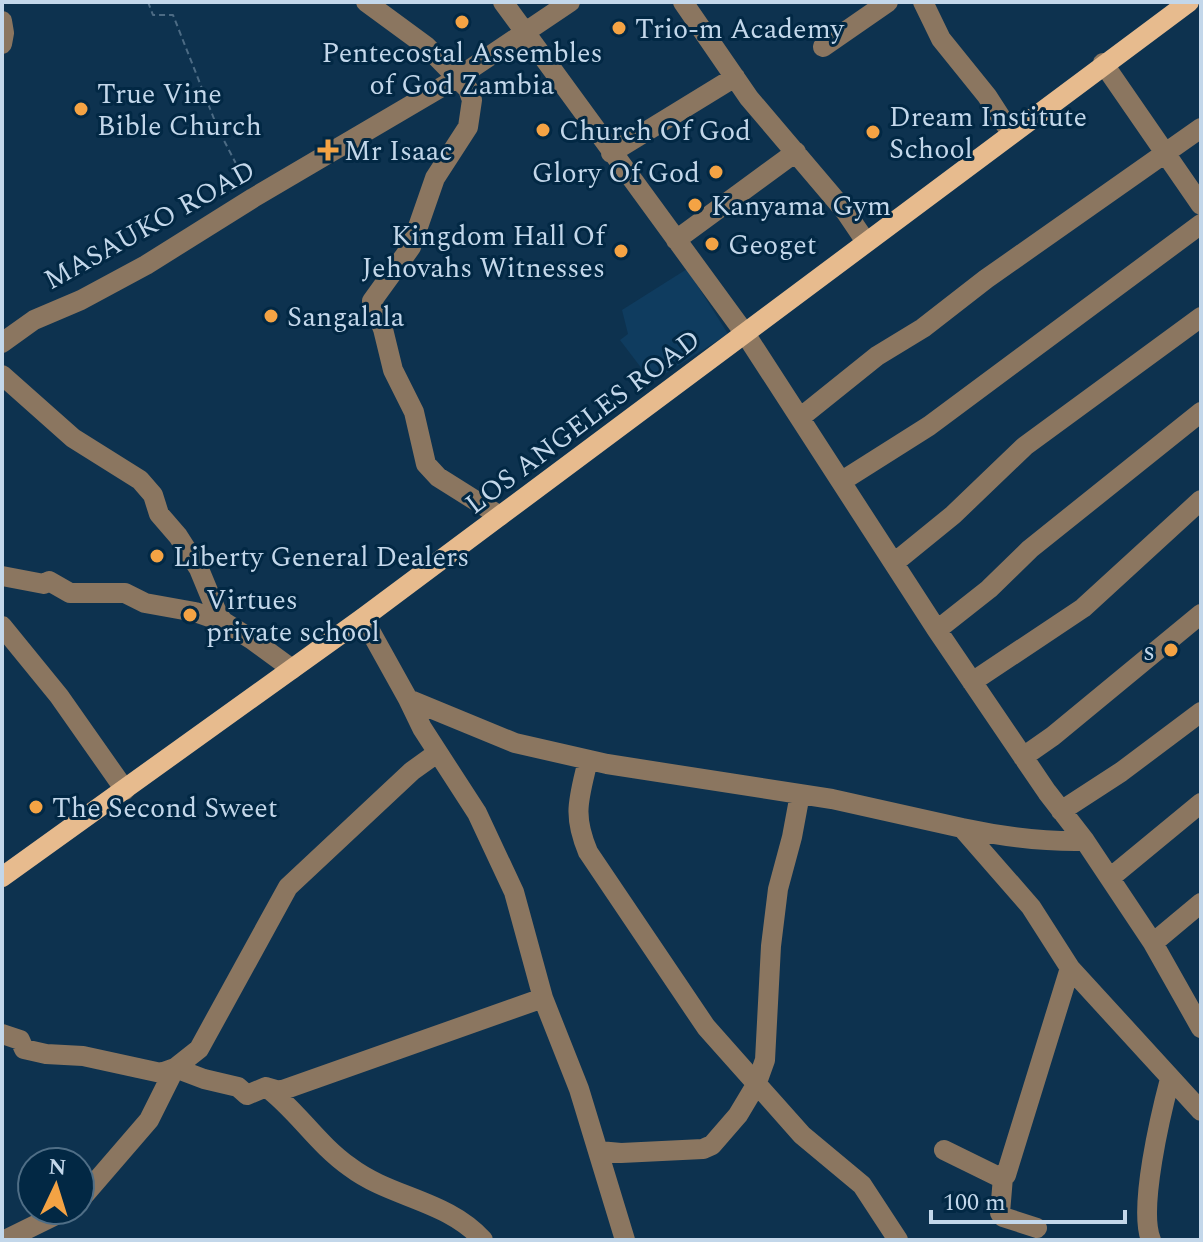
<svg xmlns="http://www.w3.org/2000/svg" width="1203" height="1242" viewBox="0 0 1203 1242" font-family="Spectral,serif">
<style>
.built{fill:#0f3c5f}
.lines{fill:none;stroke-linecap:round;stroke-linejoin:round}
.path{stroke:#4c6b84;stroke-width:2;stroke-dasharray:6 4;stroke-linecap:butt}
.minor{stroke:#8b7660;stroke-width:20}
.major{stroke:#e7bb8e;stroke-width:20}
.poi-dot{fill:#f4a344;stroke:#022844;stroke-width:3}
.labels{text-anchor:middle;stroke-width:6;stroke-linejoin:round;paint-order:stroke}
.poi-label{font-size:28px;fill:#c3d7ea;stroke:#022844;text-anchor:start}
.street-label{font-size:28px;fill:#c3d7ea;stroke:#022844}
</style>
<rect width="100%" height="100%" fill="#0d324f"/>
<path class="built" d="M687,269L728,334L652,382L620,340L628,334L622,310Z"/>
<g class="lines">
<path class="path" d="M148,2L153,15H173L218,129L245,181"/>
<path class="minor" d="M366,2L426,46L468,89L472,100L468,127L435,178L411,247L372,301L383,329L393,370L414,412L426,464L438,477L500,516
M503,2L746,335L937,630L1047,792L1085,841L1153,943L1201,1028
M683,2L749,98L845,211L866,242
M923,2L941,39L987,96L1011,133
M2,21L4,33L2,44
M823,47L888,2
M1103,63L1201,205
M611,153L735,77
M676,240L796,152
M2,343L34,320L81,300L146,265L253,198L457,78L570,2
M2,375L73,438L140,480L153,495L159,514L178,536L199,569L218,615L224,622L251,639L292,669
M801,417L877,356L923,328L986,279L1201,128
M842,481L929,426L1201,224
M894,563L953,515L1025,446L1201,317
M2,576L44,584L49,581L70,593H125L145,603L195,612L224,622
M363,618L408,699L515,743L607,764L832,799L962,828L1031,907L1070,968L1201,1111
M2,626L59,696L125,790
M937,630L989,589L1030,549L1201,412
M972,682L1083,608L1201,500
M408,699L422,728L477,813L514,892L543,998L579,1089L625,1240
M1023,757L1053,736L1201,614
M588,760C579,799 572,814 588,852L706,1027L802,1135L862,1185L898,1240
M1061,811L1121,772L1201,712
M962,828C1004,837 1042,842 1085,841
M1110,878L1201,803
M1153,943L1201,903
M2,1034L20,1040L24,1049L46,1054L83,1056L161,1073L175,1068L199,1049L288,887L412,771L437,753
M175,1068L204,1079L238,1087L247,1095L266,1087L280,1091L543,998
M266,1087C297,1110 317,1144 350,1167C391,1198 447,1200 483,1240
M944,1150L999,1177L1006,1175L1070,968
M599,1151L621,1153L703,1149L712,1145L738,1115L756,1085L765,1060L771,946L778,889L792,837L800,794
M1003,1177L1000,1213L1003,1217L1037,1228
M80,1200L149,1120L175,1068
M5,1240L66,1210
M1151,1240C1138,1209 1161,1113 1170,1079"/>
<path class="major" d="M2,877L363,618L1189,2"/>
</g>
<g class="poi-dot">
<circle cx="462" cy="22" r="8"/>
<circle cx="619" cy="28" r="8"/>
<circle cx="81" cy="109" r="8"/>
<circle cx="543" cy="130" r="8"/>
<circle cx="873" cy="132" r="8"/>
<path d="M324 138h8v8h8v8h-8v8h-8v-8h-8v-8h8z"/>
<circle cx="716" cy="172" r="8"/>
<circle cx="695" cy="205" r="8"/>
<circle cx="712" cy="244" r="8"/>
<circle cx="621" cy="251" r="8"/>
<circle cx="271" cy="316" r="8"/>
<circle cx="157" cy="556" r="8"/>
<circle cx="190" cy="615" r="8"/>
<circle cx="1171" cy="650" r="8"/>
<circle cx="36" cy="807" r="8"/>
</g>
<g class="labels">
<g class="poi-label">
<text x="635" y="38">Trio-m Academy</text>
<text x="462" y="62" text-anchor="middle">Pentecostal Assembles<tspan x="462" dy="32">of God Zambia</tspan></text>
<text x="97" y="103">True Vine<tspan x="97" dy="32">Bible Church</tspan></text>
<text x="889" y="126">Dream Institute<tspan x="889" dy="32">School</tspan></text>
<text x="559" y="140">Church Of God</text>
<text x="344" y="160">Mr Isaac</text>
<text x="700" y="182" text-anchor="end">Glory Of God</text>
<text x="711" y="215">Kanyama Gym</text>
<text x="605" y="245" text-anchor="end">Kingdom Hall Of<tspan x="605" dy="32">Jehovahs Witnesses</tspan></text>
<text x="728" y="254">Geoget</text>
<text x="287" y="326">Sangalala</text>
<text x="173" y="566">Liberty General Dealers</text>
<text x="206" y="609">Virtues<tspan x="206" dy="32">private school</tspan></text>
<text x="1155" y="660" text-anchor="end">s</text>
<text x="52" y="817">The Second Sweet</text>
</g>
<g class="street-label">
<text transform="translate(149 224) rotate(-29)" y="10">MASAUKO ROAD</text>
<text transform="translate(582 421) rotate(-37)" y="10">LOS ANGELES ROAD</text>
</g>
</g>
<rect width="1203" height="1242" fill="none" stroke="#c3d7ea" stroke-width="8"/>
<g transform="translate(56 1186) rotate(4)"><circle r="38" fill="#022844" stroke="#4f6e86" stroke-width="2"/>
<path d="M0-6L14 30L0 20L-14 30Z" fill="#f4a344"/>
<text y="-12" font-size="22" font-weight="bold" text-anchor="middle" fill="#c3d7ea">N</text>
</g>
<path d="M931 1210v12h194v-12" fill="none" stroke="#c3d7ea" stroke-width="4"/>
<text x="943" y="1210" font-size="24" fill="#c3d7ea" stroke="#022844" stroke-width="6" paint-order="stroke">100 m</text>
</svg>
